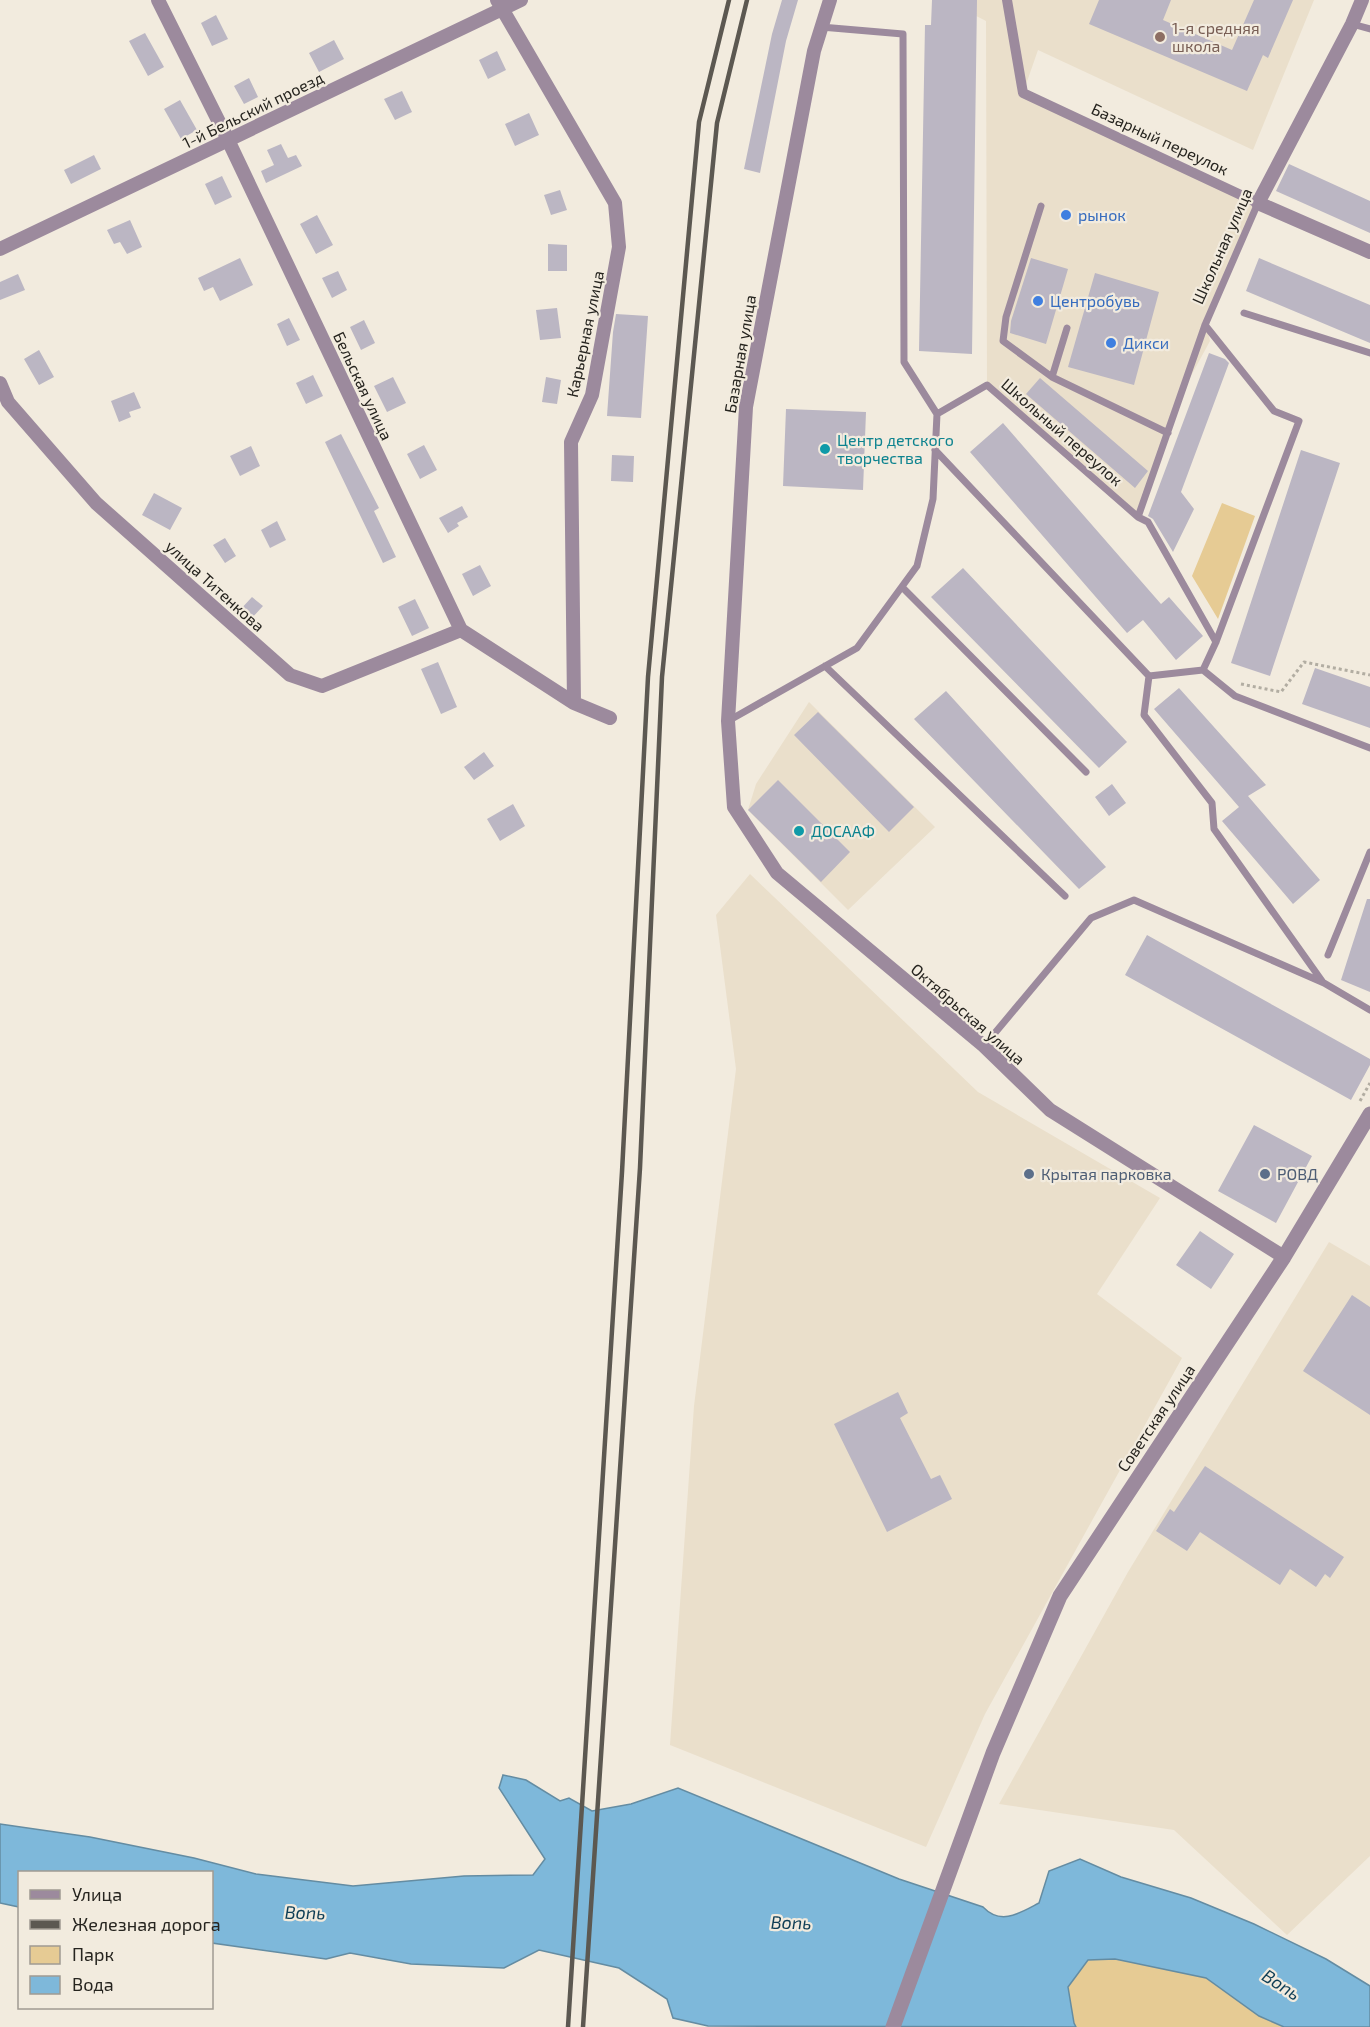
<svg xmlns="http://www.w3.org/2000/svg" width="1370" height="2027" viewBox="0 0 1370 2027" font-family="'Exo 2',sans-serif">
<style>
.built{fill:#eadfcb}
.green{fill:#e6cb94}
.water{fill:#7eb8da;stroke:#648ca2;stroke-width:1.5}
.building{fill:#bbb6c3}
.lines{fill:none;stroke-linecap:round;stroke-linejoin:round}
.path{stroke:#b2ada2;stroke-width:3;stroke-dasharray:3 3;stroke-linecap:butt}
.service{stroke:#9c8a9d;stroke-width:7}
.pedestrian{stroke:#9c8a9d;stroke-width:10}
.minor{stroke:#9c8a9d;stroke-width:14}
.tertiary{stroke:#9c8a9d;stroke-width:15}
.rail{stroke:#5c5851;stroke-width:4.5}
.education-dot{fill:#8d6e63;stroke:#f2ebde;stroke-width:2}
.shop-dot{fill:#3f7fe0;stroke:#f2ebde;stroke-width:2}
.culture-dot{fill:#0f9aa8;stroke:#f2ebde;stroke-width:2}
.service-dot{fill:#5c6f8a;stroke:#f2ebde;stroke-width:2}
.labels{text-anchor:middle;stroke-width:4.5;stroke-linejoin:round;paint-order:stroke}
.education-label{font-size:16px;fill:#785e54;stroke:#f2ebde;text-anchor:start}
.street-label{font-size:16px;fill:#26241f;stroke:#f2ebde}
.shop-label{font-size:16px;fill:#366cbe;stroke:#f2ebde;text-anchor:start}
.culture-label{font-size:16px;fill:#0d838f;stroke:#f2ebde;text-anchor:start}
.service-label{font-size:16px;fill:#4e5e75;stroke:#f2ebde;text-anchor:start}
.water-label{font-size:18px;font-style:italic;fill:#0e3e56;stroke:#f2ebde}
</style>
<rect width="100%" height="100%" fill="#f2ebde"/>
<path class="built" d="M945,0H1314L1253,150L1038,50L1023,93L1258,203L1206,325L1210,341L1186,385L1138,517L987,385L986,21Z
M809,702L935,827L848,910L748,810L756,784Z
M750,874L978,1092L1160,1198L1097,1294L1182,1358L985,1714L926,1847L670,1745L694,1406L736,1069L716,915Z
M1329,1242L1370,1266V1856L1287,1935L1174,1830L999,1804L1128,1572Z"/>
<path class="green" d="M1222,503L1255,516L1218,619L1192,576Z
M1116,1959L1206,1978L1259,2016L1284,2027H1076L1074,2023L1068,1987L1088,1960Z"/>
<path class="water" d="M503,1775L526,1780L560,1801L569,1798L592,1811L631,1804L678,1788L899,1879L983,1907C1001,1926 1020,1913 1039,1903L1049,1871L1080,1859L1121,1877L1191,1898L1254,1924L1326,1959L1370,1986V2027H1284L1259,2016L1206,1978L1115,1959L1088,1960L1068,1987L1074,2023L1076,2027L708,2026L673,2018L667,1999L619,1968L539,1950L504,1968L411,1964L350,1953L326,1959L212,1943V1872H20L19,1907L0,1903V1824L90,1837L194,1858L256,1874L353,1886L464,1876L533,1875L545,1859L499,1788Z"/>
<path class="building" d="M782,0H798L786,41L760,173L744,169L772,34Z
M932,0H977L972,354L919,351L925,25H931Z
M1099,0H1171L1163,20L1232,50L1254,0H1293L1268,58L1263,55L1247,91L1089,24Z
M216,15L228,39L212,46L201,23Z
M145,33L164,67L148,76L129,41Z
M334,40L344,59L319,72L309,53Z
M497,51L506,70L488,79L479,60Z
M249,78L258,97L244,104L234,86Z
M402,91L412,112L395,120L384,99Z
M180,100L197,130L181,139L164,109Z
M529,113L539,135L515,146L505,124Z
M281,144L288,158L296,155L302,166L266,183L261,171L274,165L267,150Z
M94,155L101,169L71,184L64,170Z
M1289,164L1370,201V233L1276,191Z
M222,176L232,197L215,205L205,184Z
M560,190L567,210L551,215L544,195Z
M317,215L333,245L316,254L300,224Z
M130,220L142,247L127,254L120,242L114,244L107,230Z
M548,244L567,245V271H548Z
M240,258L253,285L220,301L213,287L204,291L198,278Z
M1031,258L1068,269L1046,344L1010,333L1011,321Z
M1259,258L1370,305V343L1246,291Z
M338,271L347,290L332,298L322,278Z
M1095,273L1159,292L1134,385L1068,367Z
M18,274L25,290L0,300V282Z
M557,308L561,338L540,340L536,310Z
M616,314L648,316L641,418L607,416L613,332Z
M289,318L300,340L287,346L277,324Z
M364,320L375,343L361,350L350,327Z
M39,350L54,377L39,385L24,359Z
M1209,353L1225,359L1229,363L1181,492L1194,509L1173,552L1153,519L1148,516Z
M313,375L323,396L306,404L296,383Z
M393,377L406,403L387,412L374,386Z
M546,377L561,380L557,404L542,402Z
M1040,378L1148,471L1135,488L1026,394Z
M134,392L141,408L129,412L131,417L119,422L111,401Z
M786,409L866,412L863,490L783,486Z
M1003,423L1161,604L1169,597L1203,636L1176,660L1143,620L1127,633L970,452Z
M341,434L379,508L374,511L396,557L383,563L325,442Z
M424,445L437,470L420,479L407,454Z
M251,446L260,466L240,476L230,456Z
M1301,450L1340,463L1270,676L1231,663Z
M612,455L634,456L633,482L611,481Z
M154,493L182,508L170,530L142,515Z
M462,506L468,517L457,523L459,526L448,533L439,518Z
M277,521L286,540L270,548L261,530Z
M225,538L236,556L225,563L213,545Z
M480,565L491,586L473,596L462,574Z
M963,568L1127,742L1099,768L931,597Z
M252,597L263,606L250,620L239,611Z
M415,599L429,628L412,636L398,607Z
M438,662L457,707L441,714L421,669Z
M1315,668L1370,687V728L1302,704Z
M1179,688L1266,785L1248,796L1320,880L1293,904L1222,821L1239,807L1154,709Z
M946,691L1106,867L1079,889L914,719Z
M818,712L914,807L889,832L794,735Z
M484,752L494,766L474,780L464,767Z
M778,780L850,852L821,882L748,810Z
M1112,784L1126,803L1109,816L1095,797Z
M513,804L525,826L500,841L487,819Z
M1367,899H1370V992L1341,980Z
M1147,935L1370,1059V1065L1351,1100L1125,975Z
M1254,1125L1312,1156L1276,1223L1218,1191Z
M1200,1231L1234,1254L1211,1289L1176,1265Z
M1352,1295L1370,1307V1415L1303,1371Z
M898,1392L908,1413L900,1418L931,1479L940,1475L952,1499L887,1532L834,1424Z
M1205,1466L1344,1557L1330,1578L1325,1574L1316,1587L1290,1569L1280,1585L1200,1532L1187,1551L1156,1531L1170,1509L1174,1512Z"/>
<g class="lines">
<path class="path" d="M1241,684L1281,692L1304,662L1370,675
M1360,1101L1370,1083"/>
<path class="service" d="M1352,24L1370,29
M821,27L903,34L904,362L937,414
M1041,206L1006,317L1003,341L1052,377
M1244,313L1370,353
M1205,325L1274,411L1299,421L1216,642L1203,670L1235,696L1370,748
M1067,328L1052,377L1168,433
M935,450L1149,676
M1138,517L1205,325L1258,203
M902,587L1086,772
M825,666L1065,896
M1203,670L1149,676L1144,715L1212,803L1214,829L1322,981
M728,721L857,648L917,566L933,499L937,414L987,385L1138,517L1148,522L1216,642
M1328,955L1370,852
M984,1046L1091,918L1134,900L1324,983L1370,1010"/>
<path class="pedestrian" d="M1007,0L1023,93L1258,203"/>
<path class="minor" d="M158,0L228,140L461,630L574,703L610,718
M497,0L615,203L619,247L592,395L571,442L574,703
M830,0L814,51L746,407L728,721L734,807L777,873L984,1046L1050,1110L1284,1257
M1362,0L1352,24L1258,203L1370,252
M0,249L521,0
M0,383L8,402L96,503L290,675L322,686L461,630"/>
<path class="tertiary" d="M893,2027L993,1753L1060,1596L1284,1257L1370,1114"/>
<path class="rail" d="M568,2027L622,1172L648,677L699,122L729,0
M583,2027L640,1168L662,677L717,123L747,0"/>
</g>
<circle class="education-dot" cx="1160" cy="37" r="6"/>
<g class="shop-dot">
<circle cx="1066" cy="215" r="6"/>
<circle cx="1038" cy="301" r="6"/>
<circle cx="1111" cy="343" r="6"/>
</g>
<g class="culture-dot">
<circle cx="825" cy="449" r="6"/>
<circle cx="799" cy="831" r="6"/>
</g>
<g class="service-dot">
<circle cx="1029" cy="1174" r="6"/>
<circle cx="1265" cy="1174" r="6"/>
</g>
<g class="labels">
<g class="education-label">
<text x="1172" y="34">1-я средняя<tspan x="1172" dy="18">школа</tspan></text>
</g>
<g class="street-label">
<text transform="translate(253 110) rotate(-26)" y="6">1-й Бельский проезд</text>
<text transform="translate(1160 139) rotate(25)" y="6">Базарный переулок</text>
<text transform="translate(1222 246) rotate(-66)" y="6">Школьная улица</text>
<text transform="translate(585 334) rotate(-78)" y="6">Карьерная улица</text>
<text transform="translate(740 354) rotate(-80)" y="6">Базарная улица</text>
<text transform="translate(363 386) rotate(65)" y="6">Бельская улица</text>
<text transform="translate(1062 432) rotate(41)" y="6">Школьный переулок</text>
<text transform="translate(215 586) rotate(42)" y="6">улица Титенкова</text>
<text transform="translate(968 1014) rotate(41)" y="6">Октябрьская улица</text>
<text transform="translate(1156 1418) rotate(-56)" y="6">Советская улица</text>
</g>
<g class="shop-label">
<text x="1078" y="221">рынок</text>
<text x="1050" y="307">Центробувь</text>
<text x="1123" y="349">Дикси</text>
</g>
<g class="culture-label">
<text x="837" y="446">Центр детского<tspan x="837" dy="18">творчества</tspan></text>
<text x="811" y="837">ДОСААФ</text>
</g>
<g class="service-label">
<text x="1041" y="1180">Крытая парковка</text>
<text x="1277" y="1180">РОВД</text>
</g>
<g class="water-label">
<text transform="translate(305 1913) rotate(1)" y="6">Вопь</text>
<text transform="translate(791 1923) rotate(1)" y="6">Вопь</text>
<text transform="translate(1281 1985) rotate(33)" y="6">Вопь</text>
</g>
</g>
<rect x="18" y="1871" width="195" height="138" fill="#f2ebde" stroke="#a09b92" stroke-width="1.5"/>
<rect x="30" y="1890" width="30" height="9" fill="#9c8a9d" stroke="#a09b92" stroke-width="1.5"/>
<text x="72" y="1901" font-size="18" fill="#26241f">Улица</text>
<rect x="30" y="1920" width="30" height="9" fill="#5c5851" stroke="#a09b92" stroke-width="1.5"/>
<text x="72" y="1931" font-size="18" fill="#26241f">Железная дорога</text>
<rect x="30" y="1946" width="30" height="18" fill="#e6cb94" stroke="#a09b92" stroke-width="1.5"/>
<text x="72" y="1961" font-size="18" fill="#26241f">Парк</text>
<rect x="30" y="1976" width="30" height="18" fill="#7eb8da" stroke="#a09b92" stroke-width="1.5"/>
<text x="72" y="1991" font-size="18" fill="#26241f">Вода</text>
</svg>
